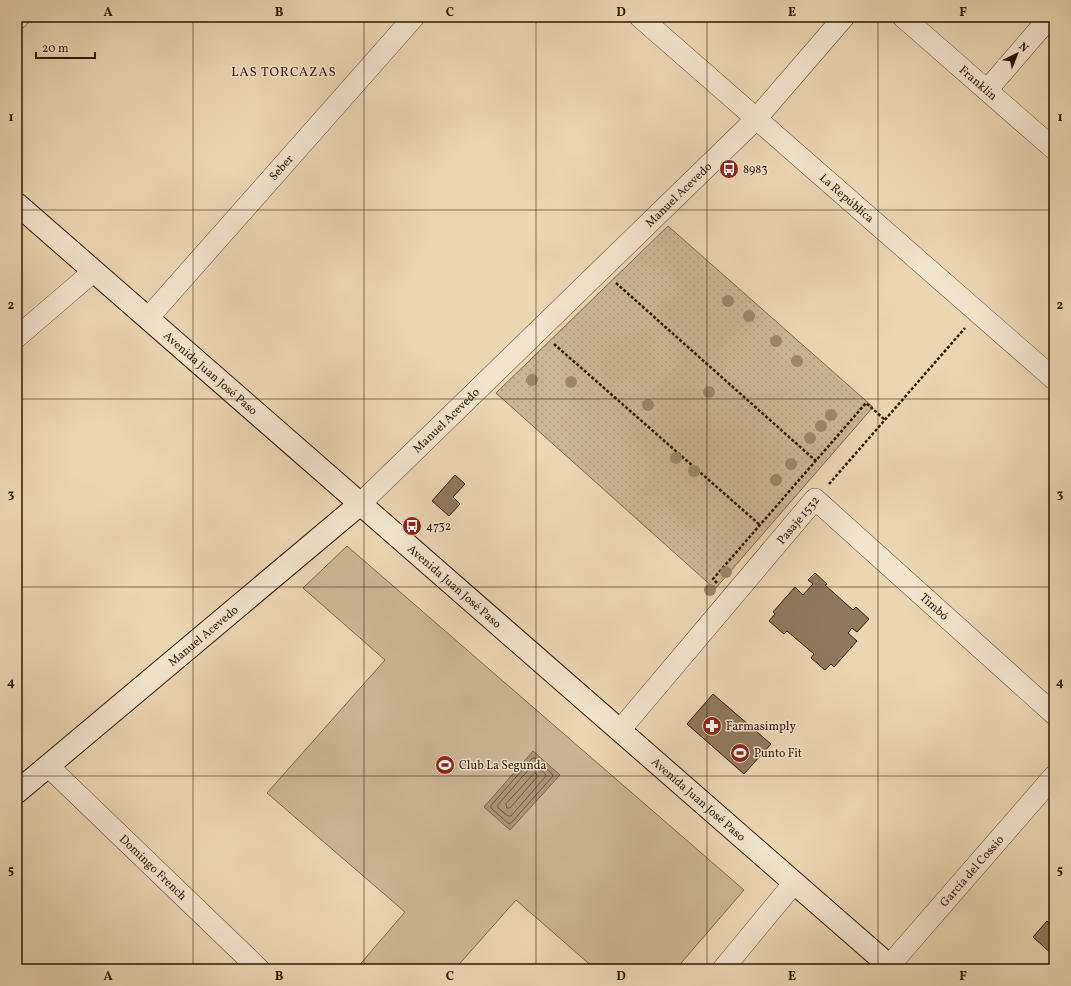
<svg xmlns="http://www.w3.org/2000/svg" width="1071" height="986" viewBox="0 0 1071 986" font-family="Vollkorn,serif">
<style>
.grass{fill:#cab694;stroke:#7a664b}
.park{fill:url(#park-dots);stroke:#7a664b}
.water{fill:#aa9576;stroke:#776348}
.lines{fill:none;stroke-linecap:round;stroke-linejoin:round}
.shore{stroke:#6a563c;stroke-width:1}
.building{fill:#8f7a5e;stroke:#2b1702}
.street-casing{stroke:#5b472e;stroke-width:22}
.secondary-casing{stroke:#2b1702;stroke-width:24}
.path{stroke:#2b1702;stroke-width:2.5;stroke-dasharray:3 2;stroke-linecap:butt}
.street{stroke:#f2e4cd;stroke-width:21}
.secondary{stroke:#f2e4cd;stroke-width:22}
.tree{fill:#9c8769}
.grid{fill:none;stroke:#2b1702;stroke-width:1;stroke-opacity:0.55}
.labels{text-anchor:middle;stroke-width:3;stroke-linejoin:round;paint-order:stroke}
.street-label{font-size:12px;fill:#2b1702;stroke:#f2e4cd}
.poi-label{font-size:12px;fill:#2b1702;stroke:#f2e4cd;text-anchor:start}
.neighbourhood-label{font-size:13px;letter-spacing:1px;fill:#2b1702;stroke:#f2e4cd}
.neatline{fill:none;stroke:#2b1702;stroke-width:1.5}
.grid-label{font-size:13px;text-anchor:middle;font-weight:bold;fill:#2b1702}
</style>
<defs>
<pattern id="park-dots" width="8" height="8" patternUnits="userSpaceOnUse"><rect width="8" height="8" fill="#cab694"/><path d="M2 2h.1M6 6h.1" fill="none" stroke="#ae9c7e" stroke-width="1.8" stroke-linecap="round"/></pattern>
</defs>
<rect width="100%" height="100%" fill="#ebd6b2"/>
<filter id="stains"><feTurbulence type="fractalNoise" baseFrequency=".005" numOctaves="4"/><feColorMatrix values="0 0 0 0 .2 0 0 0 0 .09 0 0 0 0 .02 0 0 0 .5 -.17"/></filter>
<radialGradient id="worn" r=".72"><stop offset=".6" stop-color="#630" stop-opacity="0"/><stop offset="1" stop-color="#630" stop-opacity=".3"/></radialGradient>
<path class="grass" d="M347,546L744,890L676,969H595L516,900L455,969H356L405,912L267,793L385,660L303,588Z"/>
<path class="park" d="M668,226L873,407L715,589L496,393Z"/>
<path class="water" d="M533,751L560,775L510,830L484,807Z"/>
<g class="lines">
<path class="shore" d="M533,758H535L552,774L553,776L511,823L509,824L491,808V806Z
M533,765C537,766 545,772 546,776L511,816H508L498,808V805Z
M535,773L537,775V777L510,808H507L506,804Z"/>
</g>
<path class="building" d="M455,475L465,484L453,497L460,504L449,516L432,501Z
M815,573L827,584L825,585L853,610L856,607L869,619L857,632L852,628L848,633L857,641L834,667L831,664L825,670L811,658L814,654L787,631L784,634L769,621L775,614L773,612L795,587L803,595L813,584L808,580Z
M713,694L771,744L744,774L687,724Z
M1047,921L1054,928V956L1033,937Z"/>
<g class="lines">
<defs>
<g id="street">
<path id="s1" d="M640,17L1054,379"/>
<path id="s2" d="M903,17L1054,149"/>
<path d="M17,19L19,17"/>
<path d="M987,90L1050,17"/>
<path id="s3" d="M148,318L414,17"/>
<path d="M17,337L94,271"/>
<path id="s4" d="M360,504L756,119L844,17"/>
<path id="s5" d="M620,730L815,499L1054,714"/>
<path id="s6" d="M48,766L259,969"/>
<path id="s7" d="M889,966L1054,776"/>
<path d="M723,969L794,883"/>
</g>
<g id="secondary">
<path id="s8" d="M17,204L893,969"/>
<path id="s9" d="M17,792L360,504"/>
</g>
</defs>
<use href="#street" class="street-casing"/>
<use href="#secondary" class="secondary-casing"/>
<path class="path" d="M616,283L816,461
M554,344L760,525
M829,484L965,328
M717,583L713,579L866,403L885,420"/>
<use href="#street" class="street"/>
<use href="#secondary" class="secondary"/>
</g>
<g class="tree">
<circle cx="728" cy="301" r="6"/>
<circle cx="749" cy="316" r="6"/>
<circle cx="776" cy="341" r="6"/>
<circle cx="797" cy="361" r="6"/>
<circle cx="532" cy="380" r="6"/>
<circle cx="571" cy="382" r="6"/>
<circle cx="709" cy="392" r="6"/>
<circle cx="648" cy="405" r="6"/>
<circle cx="831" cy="415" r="6"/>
<circle cx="821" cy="426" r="6"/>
<circle cx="810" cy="438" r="6"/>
<circle cx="676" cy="458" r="6"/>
<circle cx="791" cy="464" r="6"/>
<circle cx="694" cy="471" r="6"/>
<circle cx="776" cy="480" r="6"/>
<circle cx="726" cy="572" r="6"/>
<circle cx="710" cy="590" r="6"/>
</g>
<path class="grid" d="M193,17V969M364,17V969M536,17V969M707,17V969M878,17V969M17,210H1054M17,399H1054M17,587H1054M17,776H1054"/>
<defs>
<symbol id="bus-disc" viewBox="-11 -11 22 22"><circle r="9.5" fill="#8f2418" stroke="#f2e4cd"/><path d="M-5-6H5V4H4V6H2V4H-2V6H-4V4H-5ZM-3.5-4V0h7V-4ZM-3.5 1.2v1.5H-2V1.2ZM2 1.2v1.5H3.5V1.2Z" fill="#fff"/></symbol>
<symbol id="pharmacy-disc" viewBox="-11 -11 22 22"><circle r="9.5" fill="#8f2418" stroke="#f2e4cd"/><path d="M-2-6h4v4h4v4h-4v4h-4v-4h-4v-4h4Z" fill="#fff"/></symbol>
<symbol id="stadium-disc" viewBox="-11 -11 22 22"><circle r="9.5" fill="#8f2418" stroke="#f2e4cd"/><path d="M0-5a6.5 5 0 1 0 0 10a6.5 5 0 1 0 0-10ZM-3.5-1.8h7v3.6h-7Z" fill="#fff"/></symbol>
</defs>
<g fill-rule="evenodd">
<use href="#bus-disc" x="718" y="158" width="22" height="22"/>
<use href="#bus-disc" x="401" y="515" width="22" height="22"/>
<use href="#pharmacy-disc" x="701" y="715" width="22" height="22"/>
<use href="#stadium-disc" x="729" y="742" width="22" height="22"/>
<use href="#stadium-disc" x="434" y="754" width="22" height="22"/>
</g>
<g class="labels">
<g class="street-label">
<text dy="4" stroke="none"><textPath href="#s2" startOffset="100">Franklin</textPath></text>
<text dy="4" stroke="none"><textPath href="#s3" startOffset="201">Seber</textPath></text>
<text dy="4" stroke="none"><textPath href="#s4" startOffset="444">Manuel Acevedo</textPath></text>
<text dy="4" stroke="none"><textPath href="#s1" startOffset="275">La República</textPath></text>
<text dy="4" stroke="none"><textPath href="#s8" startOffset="257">Avenida Juan José Paso</textPath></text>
<text dy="4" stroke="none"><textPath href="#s4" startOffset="120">Manuel Acevedo</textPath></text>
<text transform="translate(798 520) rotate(-50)" y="4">Pasaje 1532</text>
<text dy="4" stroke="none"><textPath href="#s8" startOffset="581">Avenida Juan José Paso</textPath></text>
<text dy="4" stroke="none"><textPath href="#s5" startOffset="463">Timbó</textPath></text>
<text dy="4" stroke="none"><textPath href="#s9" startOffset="243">Manuel Acevedo</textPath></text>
<text dy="4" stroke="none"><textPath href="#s8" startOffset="905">Avenida Juan José Paso</textPath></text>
<text dy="4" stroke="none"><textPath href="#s6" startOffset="146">Domingo French</textPath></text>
<text dy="4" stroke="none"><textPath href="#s7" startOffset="126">García del Cossio</textPath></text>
</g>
<g class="poi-label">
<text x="743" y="173">8983</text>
<text x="426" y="530">4732</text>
<text x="726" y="730">Farmasimply</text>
<text x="754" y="757">Punto Fit</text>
<text x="459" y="769">Club La Segunda</text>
</g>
<g class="neighbourhood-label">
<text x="284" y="76">LAS TORCAZAS</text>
</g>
</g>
<rect width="1071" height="986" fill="none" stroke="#ebd6b2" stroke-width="44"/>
<g transform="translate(1017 54) rotate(43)" stroke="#f2e4cd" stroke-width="3" paint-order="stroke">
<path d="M0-3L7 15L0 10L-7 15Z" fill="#2b1702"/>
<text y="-6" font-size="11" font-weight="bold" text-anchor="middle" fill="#2b1702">N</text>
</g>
<path d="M36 52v6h59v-6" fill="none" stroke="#2b1702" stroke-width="2"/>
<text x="42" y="52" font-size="12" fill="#2b1702" stroke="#f2e4cd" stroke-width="3" paint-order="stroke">20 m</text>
<rect x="22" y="22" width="1027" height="942" class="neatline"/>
<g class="grid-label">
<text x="108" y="16">A</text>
<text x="279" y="16">B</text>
<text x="450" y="16">C</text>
<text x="621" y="16">D</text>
<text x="792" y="16">E</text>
<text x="963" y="16">F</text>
<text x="11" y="121">1</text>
<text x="1060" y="121">1</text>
<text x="11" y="309">2</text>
<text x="1060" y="309">2</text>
<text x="11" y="498">3</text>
<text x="1060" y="498">3</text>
<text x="11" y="686">4</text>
<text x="1060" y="686">4</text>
<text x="11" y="874">5</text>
<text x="1060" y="874">5</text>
<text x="108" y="980">A</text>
<text x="279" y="980">B</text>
<text x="450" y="980">C</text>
<text x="621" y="980">D</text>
<text x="792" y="980">E</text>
<text x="963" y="980">F</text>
</g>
<rect width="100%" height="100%" filter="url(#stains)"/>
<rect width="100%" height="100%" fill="url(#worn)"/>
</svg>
